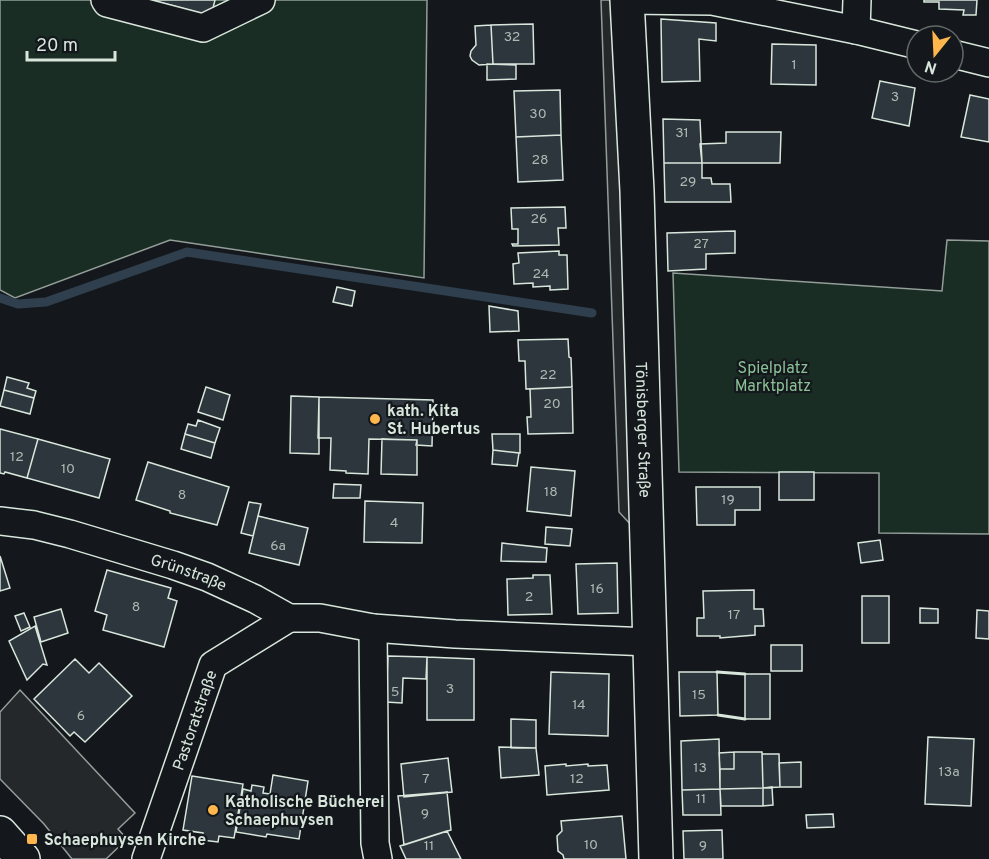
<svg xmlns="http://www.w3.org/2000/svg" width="989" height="859" viewBox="0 0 989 859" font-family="Overpass,sans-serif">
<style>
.green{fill:#1a2d24;stroke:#939e99;stroke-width:1.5}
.parking{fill:#24282b;stroke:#939e99;stroke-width:1.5}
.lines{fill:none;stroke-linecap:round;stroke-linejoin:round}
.stream{stroke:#2f3f4d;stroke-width:9}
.building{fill:#2c363c;stroke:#d8e6dc;stroke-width:1.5}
.minor-casing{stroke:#d8e6dc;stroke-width:30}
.secondary-casing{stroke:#d8e6dc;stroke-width:36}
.minor{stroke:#14181c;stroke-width:27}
.secondary{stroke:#14181c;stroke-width:33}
.wall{stroke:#d8e6dc;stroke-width:3}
.poi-dot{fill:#ffb74d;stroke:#14181c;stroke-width:2}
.labels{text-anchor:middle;stroke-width:4.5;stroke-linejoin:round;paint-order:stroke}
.number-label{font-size:14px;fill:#adbab4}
.park-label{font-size:16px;fill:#8ac095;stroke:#14181c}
.poi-label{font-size:16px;font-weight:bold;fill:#d8e6dc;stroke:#14181c;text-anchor:start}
.street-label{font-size:16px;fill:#d8e6dc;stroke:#14181c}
</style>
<rect width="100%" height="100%" fill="#14181c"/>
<path class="green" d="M0,0H427L424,278L170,240L15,298L0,290Z
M947,240L989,241V534L879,533V473L679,472L673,273L942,291Z"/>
<path class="parking" d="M601,0H614L632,526L619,512Z
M20,690L135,813L118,829L127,839L106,859H72L44,824L0,779V712Z"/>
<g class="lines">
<path class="stream" d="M0,298L18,304L46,302L187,252L592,313"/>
</g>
<path class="building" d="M151,0H215L211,16Z
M924,0H977L976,15H963L964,10L939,9V2H924Z
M661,19L716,23V41L699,39L700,81L662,82Z
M533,24L534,64H493L491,25Z
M491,25L493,64L479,65L472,60L470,56L471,51L476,45L475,26Z
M772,44L816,45V85L771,84Z
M487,64L516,65V79L487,80Z
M880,81L915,88L909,126L872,118Z
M560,90L561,135L516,137L514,91Z
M970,95L989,99V142L961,137Z
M663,119L700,120L702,163H664Z
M726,132H781L780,163H702L700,144L726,143Z
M561,135L563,180L518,182L516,137Z
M664,163H702V178H711L712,184H730L731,202H665Z
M565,207L566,228H558L559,245L513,246L512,244H518V229H512L511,208Z
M735,231V253L706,254V269L668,271L667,233Z
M559,251V255H567L568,289L550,290V286L533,287V283L514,284L513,264L519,263L518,253Z
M337,287L355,291L352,306L333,302Z
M489,306L518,311L519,331L490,332Z
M568,339L569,357L571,358L572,387L526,389L525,361H519L518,340Z
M7,377L29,383L27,388L36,391L34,398L4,390Z
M206,387L230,395L223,420L198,412Z
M572,387L573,433L528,434L527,417H531L530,389Z
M4,390L34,398L30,414L0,406Z
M291,396L319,397V454L290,453Z
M319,397L433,400L432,446L416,445L417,440L369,439L368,474L346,473V471L330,470L331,438H318Z
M198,420L220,428L215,443L185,434L188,424L196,426Z
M0,429L38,439L27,478L5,472L4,474L0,473Z
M185,434L215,443L211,458L181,449Z
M492,434H520V453L493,450Z
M38,439L110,459L99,498L27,478Z
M382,439L417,440V475L381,474Z
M493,450L519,453L517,466L492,464Z
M148,462L229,487L217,525L170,513V511L136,500Z
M531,467L575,471L571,516L527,511Z
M779,472H814V500H779Z
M334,484L361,485L360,498H333Z
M696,487H760V510H735V525H697Z
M365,501L423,503L422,543L364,542Z
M249,502L261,504L253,536L241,533Z
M258,516L308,528L299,565L249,553Z
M546,527L572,529L570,546L545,544Z
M880,540L883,560L861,563L858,543Z
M502,543L547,548L546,562L501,561Z
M0,556L10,588L0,591Z
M617,563L618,613L578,614L576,564Z
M107,570L171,588L168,598L177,601L164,647L103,630L107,615L95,611Z
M533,575H550L552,614L508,615L507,579L533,578Z
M754,590V609H763L764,626H755V635L720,638V636H697V618H704L703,591Z
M862,596H889V643H862Z
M920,608L938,609V623H920Z
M61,609L68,633L41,642L34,617Z
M977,610L989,611V639L976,638Z
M24,613L30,627L21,631L15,616Z
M35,626L47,665L43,664L27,680L9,641Z
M771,645H802V671H771Z
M388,656L427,657L426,679L403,678L402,703L386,702Z
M427,657L474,659V720H427Z
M75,659L89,673L99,663L132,696L85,742L74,732L70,736L34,699Z
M551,672L609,674L608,736L549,734Z
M679,672H717L718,715L680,716Z
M745,674H770V719H745Z
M511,719L536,720V748H511Z
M928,737L974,739L971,806L925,804Z
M719,739L720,789L682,790L681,741Z
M499,747L536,748L539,775L501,778Z
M734,752V769H720L719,753Z
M734,752H762L763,788L720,789V769H734Z
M762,754H779L780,787L763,788Z
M448,758L452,792L404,797L401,764Z
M801,762V787H780L779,763Z
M566,764V766L588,764V766L607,765L609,790L547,795L545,766Z
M273,775L308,781L299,839L267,834L266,837L236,832L243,789L251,791L252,785L264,787L263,793L270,794Z
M192,776L243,784L234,838L219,836L218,842L202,840L203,833L183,830Z
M772,787L773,805L763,806V788Z
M763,788V806H721L720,789Z
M720,789L721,815H683L682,790Z
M447,792L451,830L404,845L398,796Z
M833,814L834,827L807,828L806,815Z
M622,816L626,859H564L563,855L558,851L557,836L562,831L561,821Z
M722,830L723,859H684L683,831Z
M447,831L461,859H406L400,846Z"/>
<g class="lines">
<defs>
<g id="minor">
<path d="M105,0L107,3L203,28L261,0"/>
<path d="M627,0L712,1L856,30L917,45"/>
<path d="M856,30L857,0"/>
<path d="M953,54L989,63"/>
<path id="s1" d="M0,521L34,525L70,534L173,565L207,577L255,599L289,618H320L373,628L455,634L650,642"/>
<path d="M373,628L375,843L378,859"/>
<path id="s2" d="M146,859L213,665L289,618"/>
</g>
<g id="secondary">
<path id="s3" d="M627,0L637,191L656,859"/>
<path d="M0,833L23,859"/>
</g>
</defs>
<use href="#minor" class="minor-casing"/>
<use href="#secondary" class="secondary-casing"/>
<use href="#minor" class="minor"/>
<use href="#secondary" class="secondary"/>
<path class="wall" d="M717,672L745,674
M718,715L745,719"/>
</g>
<g class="poi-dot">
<circle cx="375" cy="419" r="6"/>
<circle cx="213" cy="810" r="6"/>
<rect x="26" y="833" width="12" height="12" rx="3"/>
</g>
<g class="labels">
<g class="number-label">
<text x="512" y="41">32</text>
<text x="794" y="69">1</text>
<text x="895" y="101">3</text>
<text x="538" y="118">30</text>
<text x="682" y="137">31</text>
<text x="540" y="164">28</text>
<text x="688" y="186">29</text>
<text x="539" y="223">26</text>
<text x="701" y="248">27</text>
<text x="541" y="278">24</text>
<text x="548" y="379">22</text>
<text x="552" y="408">20</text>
<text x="17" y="461">12</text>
<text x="68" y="473">10</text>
<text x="551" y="496">18</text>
<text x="182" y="499">8</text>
<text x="728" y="504">19</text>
<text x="394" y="527">4</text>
<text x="278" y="550">6a</text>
<text x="597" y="593">16</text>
<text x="529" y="601">2</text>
<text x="136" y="611">8</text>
<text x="734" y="619">17</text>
<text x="450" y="693">3</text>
<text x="395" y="696">5</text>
<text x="699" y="699">15</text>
<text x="579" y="709">14</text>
<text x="81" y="720">6</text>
<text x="700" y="772">13</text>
<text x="949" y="776">13a</text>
<text x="426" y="783">7</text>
<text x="577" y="783">12</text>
<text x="701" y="803">11</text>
<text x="425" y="818">9</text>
<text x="591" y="849">10</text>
<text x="429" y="850">11</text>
<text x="703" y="850">9</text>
</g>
<g class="park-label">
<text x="773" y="373">Spielplatz<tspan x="773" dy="18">Marktplatz</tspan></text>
</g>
<g class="poi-label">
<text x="387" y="416">kath. Kita<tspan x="387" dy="18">St. Hubertus</tspan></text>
<text x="225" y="807">Katholische Bücherei<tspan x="225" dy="18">Schaephuysen</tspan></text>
<text x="44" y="845">Schaephuysen Kirche</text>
</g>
<g class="street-label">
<text dy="6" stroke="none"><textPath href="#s3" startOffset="430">Tönisberger Straße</textPath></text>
<text dy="6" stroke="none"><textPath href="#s1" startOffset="196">Grünstraße</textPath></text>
<text dy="6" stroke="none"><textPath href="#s2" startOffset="147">Pastoratstraße</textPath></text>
</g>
</g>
<g transform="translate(935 54) rotate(198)"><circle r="28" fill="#14181c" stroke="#626a69" stroke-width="1.5"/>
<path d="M0-4.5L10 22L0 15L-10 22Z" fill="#ffb74d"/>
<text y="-9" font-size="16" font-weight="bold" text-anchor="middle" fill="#d8e6dc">N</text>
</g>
<path d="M27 51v9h88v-9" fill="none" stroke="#d8e6dc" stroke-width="3"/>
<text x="36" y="51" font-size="18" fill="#d8e6dc" stroke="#14181c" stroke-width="4.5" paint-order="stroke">20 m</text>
</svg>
